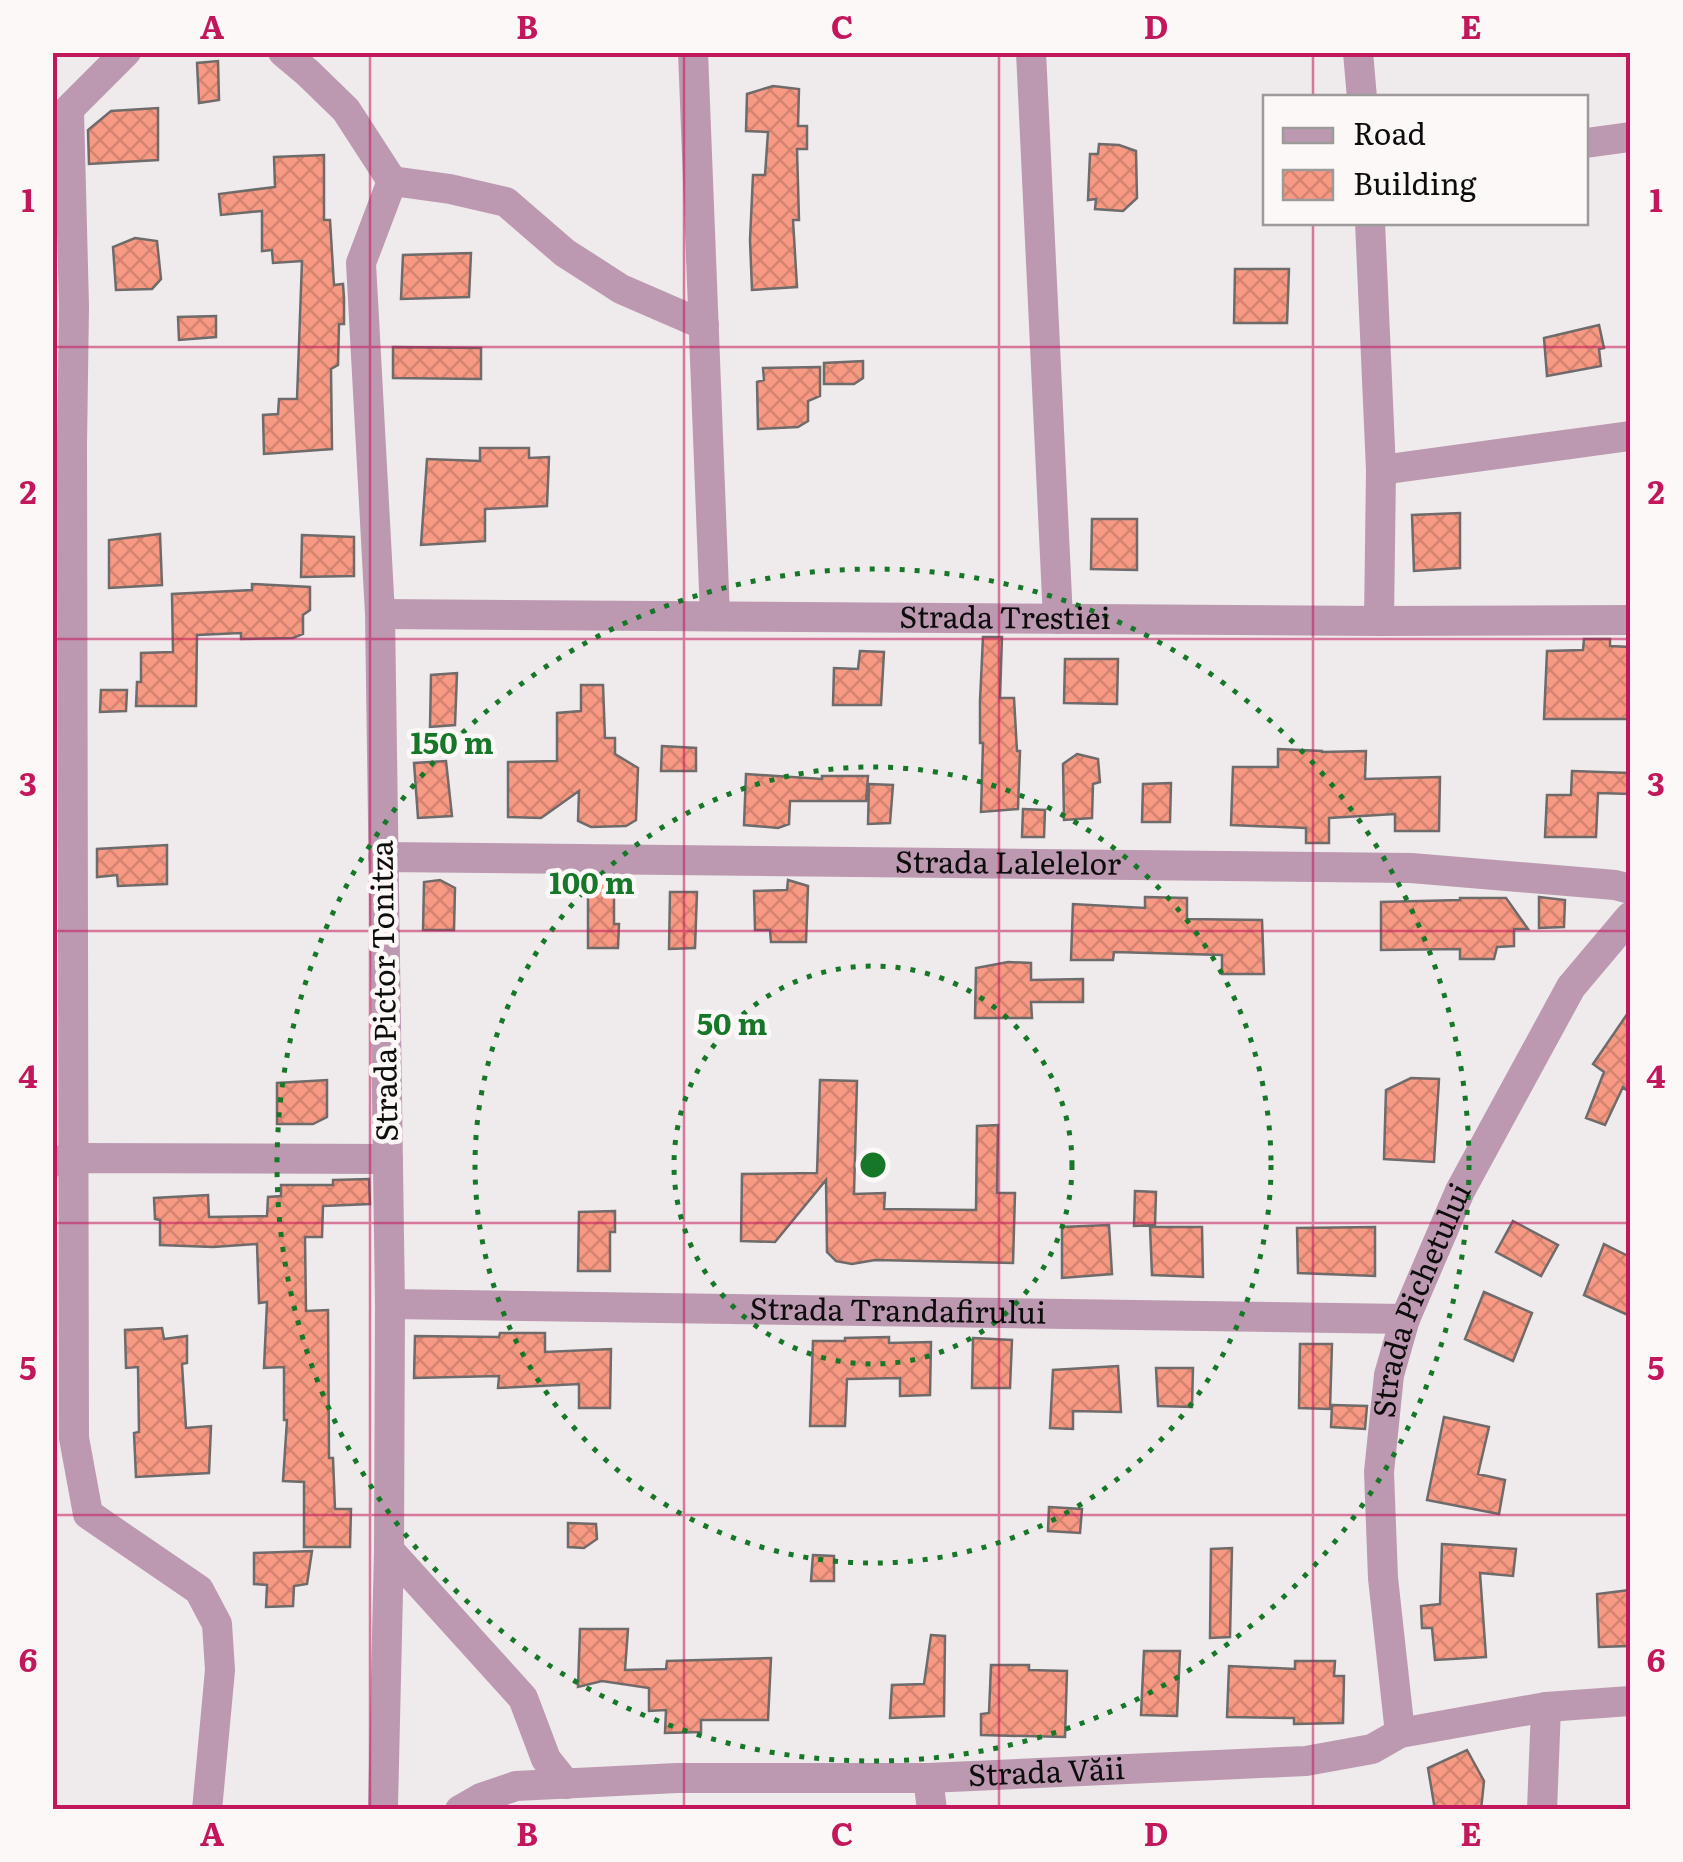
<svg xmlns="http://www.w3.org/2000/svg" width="1683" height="1862" viewBox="0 0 1683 1862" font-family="Literata,serif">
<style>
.building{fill:url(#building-cross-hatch);stroke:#6f6b6a;stroke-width:2.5}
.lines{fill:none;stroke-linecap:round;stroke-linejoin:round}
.minor{stroke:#bc99b0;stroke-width:30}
.grid{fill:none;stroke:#c2185b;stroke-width:2.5;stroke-opacity:0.55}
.ring{fill:none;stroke:#167728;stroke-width:5;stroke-dasharray:5 10}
.labels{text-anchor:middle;stroke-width:9;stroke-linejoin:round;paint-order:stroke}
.street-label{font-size:30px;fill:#0e0d0d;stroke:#fcf8f8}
.centre{fill:#167728;stroke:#fcf8f8;stroke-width:5}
.ring-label{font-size:30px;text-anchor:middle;font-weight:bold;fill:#167728;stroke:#fcf8f8;stroke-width:9;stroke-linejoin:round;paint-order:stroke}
.neatline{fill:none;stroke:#c2185b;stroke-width:4}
.grid-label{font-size:32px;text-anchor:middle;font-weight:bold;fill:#c2185b}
</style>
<defs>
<pattern id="building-cross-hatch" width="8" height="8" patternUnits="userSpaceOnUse" patternTransform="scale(2.5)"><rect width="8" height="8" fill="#f79983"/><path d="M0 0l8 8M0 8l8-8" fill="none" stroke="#d38370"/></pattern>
</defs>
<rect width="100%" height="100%" fill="#efeaeb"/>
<path class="building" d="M218,61L219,100L199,103L197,63Z
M773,86L799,89L798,126H807V149H797L799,220H793L797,287L752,290L750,240L753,175H765L768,132L746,131L747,94Z
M158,108V160L89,164L88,130L111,111Z
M1099,144L1119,145L1136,151L1137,198L1123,211L1095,209L1096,199L1088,200L1090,154H1098Z
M324,155V220H330L334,285L343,284L344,298V324H339L338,365L331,369L332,449L264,454L263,415L278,414L279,399H297L302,261L273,263L272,250L262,251V211L221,215L219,194L275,187L274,157Z
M135,238L157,241L161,279L152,289L116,290L113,247Z
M471,253L469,297L401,299L403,255Z
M1235,269H1289L1287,323H1234Z
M216,316V337L179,340L178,317Z
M1599,325L1604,348L1599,349L1601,366L1547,376L1544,338Z
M393,347L481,348V379L393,378Z
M863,361V378L854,384H824V363Z
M820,367V396L808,401V421L798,427L758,429L757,382L764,380L763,368Z
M480,448H529V458L549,457L547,506L485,509V541L421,545L427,459L480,461Z
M1460,513V568L1414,571L1412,515Z
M1092,519H1137V570L1091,569Z
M160,534L162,585L109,588V540Z
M302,535L354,537V576L301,577Z
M252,584L310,587V610L303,615V634L293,638L241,639V633L197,635L196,706H136L137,682H141V653L173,652L172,594L252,590Z
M983,637H1002L1000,698H1014L1017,751H1020L1018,809L981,812L983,743H980V701Z
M1584,639H1610V646L1630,647V719H1544L1547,651L1583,650Z
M860,651L884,652L881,705H833L834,668L858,669Z
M1065,659H1118L1117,704L1064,703Z
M457,673L455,725L430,727L431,675Z
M581,685H603L605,738H615V754L638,768L636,820L626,826L591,827L578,821L579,791L541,818L508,817V762L557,761V713L581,711Z
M101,690H127L126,711L100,712Z
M662,746L696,748V771H661Z
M1278,749L1322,751V752L1366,751L1365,779L1440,777L1439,831H1395V814L1329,818V843H1306V828L1231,825L1233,767H1278Z
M1077,754L1098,759L1100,782L1093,784L1092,818L1064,820L1063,764Z
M446,761L452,816L418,818L414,763Z
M1572,771L1630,773V794L1598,793L1596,837H1545L1547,795H1571Z
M746,774L822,779V776H868L866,801H790L789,824L778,828L744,825Z
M1171,783L1170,822H1142L1143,784Z
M869,784L893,785L890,823L868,824Z
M1023,809L1045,810L1044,837H1022Z
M167,845V884L118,886L117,875L97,877V849Z
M440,880L455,888L454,930H423L424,882Z
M788,880L808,886L806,942H771L770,930H755L754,891L787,890Z
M588,882H614V924H619L618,948H588Z
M670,892H697L695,948L669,949Z
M1145,897L1187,898V919L1262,920L1264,974H1222V955L1114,952L1113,960H1071L1073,904L1145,908Z
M1539,897L1565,900L1564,927L1539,928Z
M1460,898H1506L1528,929H1514V946L1497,947L1494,959H1460V949L1381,950V902L1460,900Z
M1008,962L1031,963V980L1083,979V1002H1031L1032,1018H975L976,968Z
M1630,1010V1093L1623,1087L1605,1125L1586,1118L1604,1072L1593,1064Z
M1411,1078L1439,1079L1434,1162L1384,1159L1386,1090Z
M327,1080V1117L313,1124H277V1083Z
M820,1080L857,1081L854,1194L885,1193L884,1209L976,1210L977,1126L998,1125L997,1193H1015L1013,1263L875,1260L852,1264L836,1261L827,1252L826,1180L775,1242L741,1241L742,1174L817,1173Z
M369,1179L370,1204L323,1206L322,1237H305L306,1311L328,1310L329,1458H333L335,1509H351L350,1547H304V1482L283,1481L287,1420H284V1367L264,1368L267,1302L259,1303L257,1244L213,1247L160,1245V1220L155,1219L154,1198L208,1195L209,1217L267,1216L268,1197L281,1196V1185H333V1180Z
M1135,1191L1156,1192L1155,1225L1134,1226Z
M615,1211V1232H610V1271H578L579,1212Z
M1513,1221L1558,1245L1541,1276L1496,1252Z
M1109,1225L1112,1274L1062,1278V1227Z
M1150,1227H1202L1203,1277L1152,1275Z
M1375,1227V1276L1298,1273L1297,1228Z
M1604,1244L1630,1257V1316L1584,1295Z
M1484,1292L1532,1313L1513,1361L1465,1339Z
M162,1328L164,1339L187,1336V1363L182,1364L186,1428L211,1426L209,1473L136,1477L134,1433L139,1432L138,1367L126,1368L125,1330Z
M500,1333H545V1352L611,1349L610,1408H579V1384L498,1388L499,1376L414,1378L415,1336L499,1337Z
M889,1337V1343L931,1342L930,1395L900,1396V1378L847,1379L845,1426H810L813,1341H845V1338Z
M973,1338L1012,1340L1010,1388H972Z
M1300,1344H1332L1330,1409L1299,1408Z
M1118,1366L1121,1412L1073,1411V1429L1050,1428L1053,1370Z
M1156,1368H1193L1192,1407L1158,1406Z
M1332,1405L1367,1406L1365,1429L1331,1427Z
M1444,1417L1489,1427L1478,1474L1505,1480L1499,1514L1427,1500Z
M1049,1507L1082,1509L1080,1533L1048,1531Z
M568,1523L596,1524L597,1539L584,1548L568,1547Z
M1442,1544L1516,1549L1513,1576L1480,1573L1486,1657L1435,1660L1432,1628H1422L1421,1606L1440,1604Z
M1232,1548L1230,1637L1210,1638L1211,1549Z
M312,1551L307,1584L294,1586L293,1606L266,1607L267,1585L254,1584V1553Z
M813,1555L834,1556V1581H811Z
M1630,1590V1646L1599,1647L1597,1594Z
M580,1629H628L625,1670L666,1669L667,1661L771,1658L768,1720H701V1732L665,1733L666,1710L649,1711V1688L602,1681L578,1687Z
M931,1635L945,1636L944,1716L890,1718L892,1685L924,1684Z
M1144,1651H1180L1177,1716L1141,1715Z
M1295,1661H1335L1334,1676H1344L1343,1723L1294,1724V1718L1227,1717L1229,1666L1295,1669Z
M991,1665H1029V1670L1067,1671L1065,1737L981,1735V1714L989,1713Z
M1467,1750L1484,1781L1481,1810H1435L1428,1768Z"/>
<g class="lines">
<g class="minor">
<path d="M283,52L308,73L346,110L392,181L450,189L506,202L565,253L621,289L704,325"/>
<path d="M693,52L715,616"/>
<path d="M1031,52L1058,619"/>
<path d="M1358,52L1362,98"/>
<path d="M69,111L74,306L72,445L74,1438L88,1514L199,1590L217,1624L220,1670L207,1810"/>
<path d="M54,124L126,52"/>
<path d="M1586,143L1630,137"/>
<path d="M1370,222L1381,470L1379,621"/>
<path d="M1381,470L1630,436"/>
<path id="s1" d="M380,614L1379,621L1630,620"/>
<path id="s2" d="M383,857L1411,868L1615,885L1630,889"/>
<path d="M52,1162L74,1158L388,1159"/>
<path id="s3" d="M390,1304L1405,1319"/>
<path d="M389,1550L523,1698L546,1759L566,1784"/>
<path id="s4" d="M1400,1733L1383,1578L1379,1472L1389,1375L1405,1319L1460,1191L1571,987L1630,917"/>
<path d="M928,1778L932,1810"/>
<path d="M383,1806L389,1550L390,1304L380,614L361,263L392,181"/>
<path id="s5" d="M460,1810L481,1798L516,1786L677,1778H928L1306,1761L1372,1749L1400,1733L1546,1707L1630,1701"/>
<path d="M1542,1810L1546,1707"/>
</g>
</g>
<path class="grid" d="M370,52V1810M684,52V1810M999,52V1810M1313,52V98M1313,222V1810M52,347H1630M52,639H1630M52,931H1630M52,1223H1630M52,1515H1630"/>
<g class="ring">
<circle cx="873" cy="1165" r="199"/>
<circle cx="873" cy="1165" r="398"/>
<circle cx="873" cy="1165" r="596"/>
</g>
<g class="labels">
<g class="street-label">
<text dy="10" stroke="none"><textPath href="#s1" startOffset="625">Strada Trestiei</textPath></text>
<text dy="10" stroke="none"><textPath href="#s2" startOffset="625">Strada Lalelelor</textPath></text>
<text transform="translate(385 991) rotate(-91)" y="10">Strada Pictor Tonitza</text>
<text dy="10" stroke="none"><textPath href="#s4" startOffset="440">Strada Pichetului</textPath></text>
<text dy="10" stroke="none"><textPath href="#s3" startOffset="508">Strada Trandafirului</textPath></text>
<text dy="10" stroke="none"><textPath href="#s5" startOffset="592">Strada Văii</textPath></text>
</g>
</g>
<circle cx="873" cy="1165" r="15" class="centre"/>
<g class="ring-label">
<text x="452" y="754">150 m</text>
<text x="592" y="894">100 m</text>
<text x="732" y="1035">50 m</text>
</g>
<rect width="1683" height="1862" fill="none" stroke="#fcf8f8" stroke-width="110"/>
<rect x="1263" y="95" width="325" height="130" fill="#fcf8f8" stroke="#9d9a9a" stroke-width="2.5"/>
<rect x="1283" y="128" width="50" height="15" fill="#bc99b0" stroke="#9d9a9a" stroke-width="2.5"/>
<text x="1353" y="145" font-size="30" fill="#0e0d0d">Road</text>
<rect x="1283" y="170" width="50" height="30" fill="url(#building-cross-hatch)" stroke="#9d9a9a" stroke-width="2.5"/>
<text x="1353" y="195" font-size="30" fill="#0e0d0d">Building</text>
<rect x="55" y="55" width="1573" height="1752" class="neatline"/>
<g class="grid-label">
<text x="212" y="39">A</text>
<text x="527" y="39">B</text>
<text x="842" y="39">C</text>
<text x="1156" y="39">D</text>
<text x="1471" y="39">E</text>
<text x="28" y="212">1</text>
<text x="1656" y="212">1</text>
<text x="28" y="504">2</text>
<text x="1656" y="504">2</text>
<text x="28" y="796">3</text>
<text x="1656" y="796">3</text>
<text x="28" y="1088">4</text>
<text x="1656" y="1088">4</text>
<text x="28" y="1380">5</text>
<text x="1656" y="1380">5</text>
<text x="28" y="1672">6</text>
<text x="1656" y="1672">6</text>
<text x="212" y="1846">A</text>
<text x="527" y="1846">B</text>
<text x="842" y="1846">C</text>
<text x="1156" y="1846">D</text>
<text x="1471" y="1846">E</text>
</g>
</svg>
